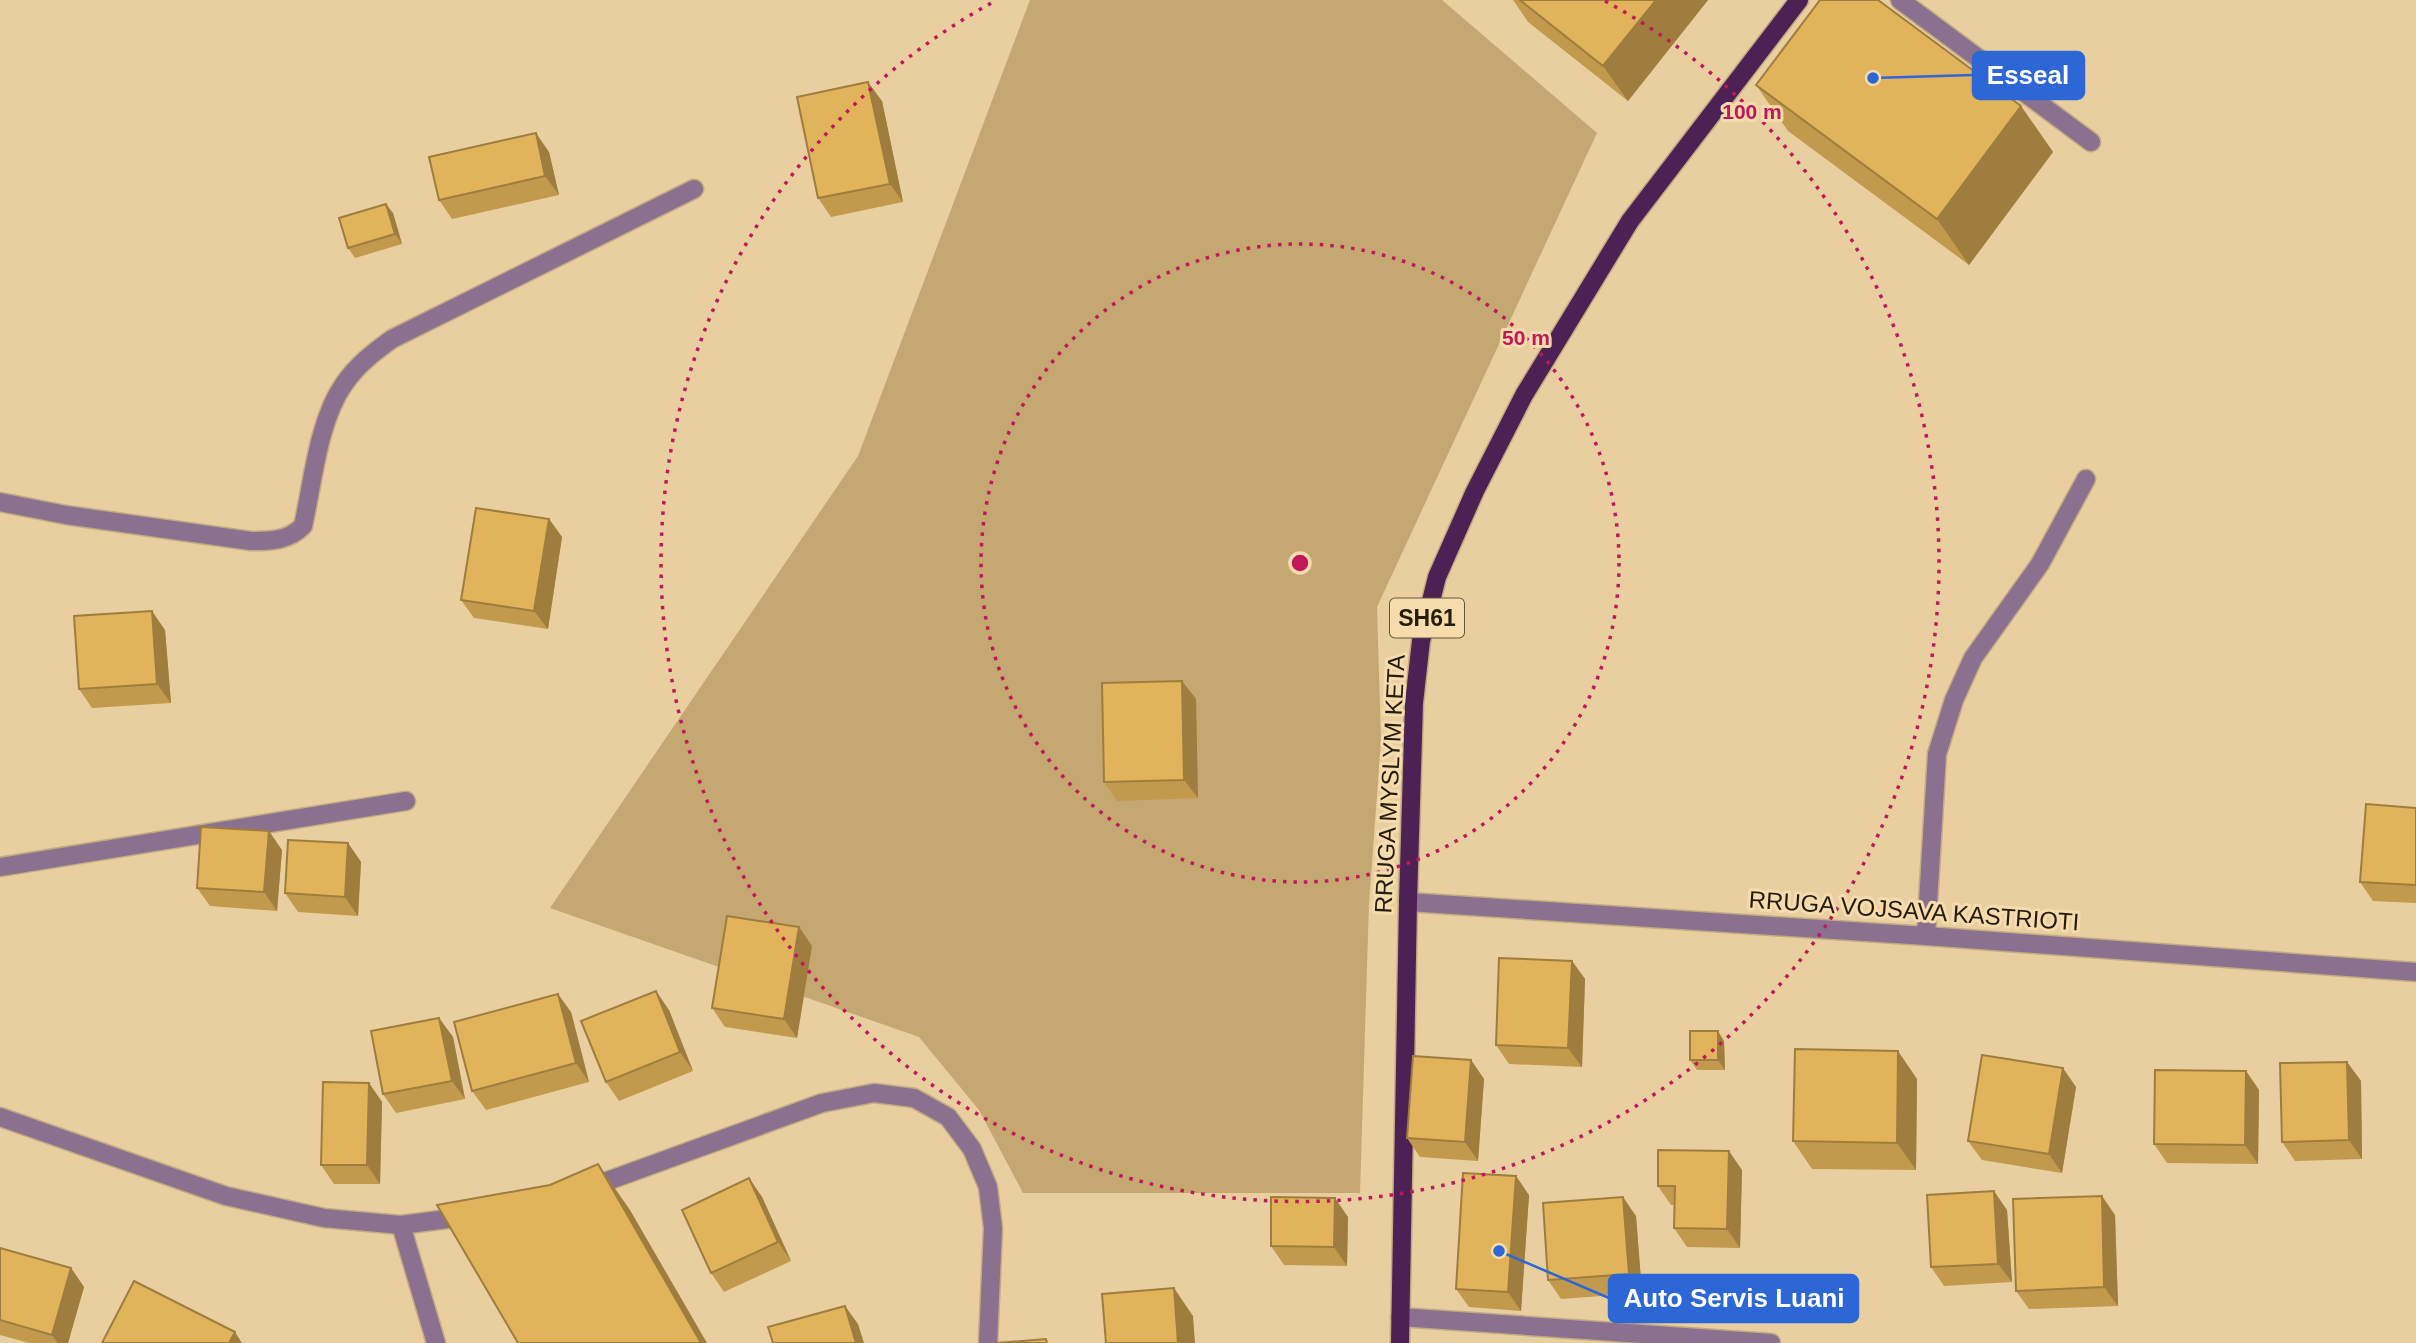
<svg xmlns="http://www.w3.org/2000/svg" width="2416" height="1343" viewBox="0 0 2416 1343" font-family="Arial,sans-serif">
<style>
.garden{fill:#c4a771}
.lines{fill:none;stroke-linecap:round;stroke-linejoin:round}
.minor-casing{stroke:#c2ab82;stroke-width:21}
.major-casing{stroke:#c2ab82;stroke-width:21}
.minor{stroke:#8b718f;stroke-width:18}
.major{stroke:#4e2155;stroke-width:18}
.wall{fill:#c29a4d}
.shaded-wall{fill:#9e7d3f}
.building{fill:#e1b35a;stroke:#9e7d3f;stroke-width:2}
.ring{fill:none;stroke:#c2185b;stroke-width:3.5;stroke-dasharray:3.5 7}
.labels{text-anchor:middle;stroke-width:6;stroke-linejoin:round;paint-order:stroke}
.shield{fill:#f6dcad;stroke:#64563b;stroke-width:2}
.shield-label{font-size:23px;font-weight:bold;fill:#261c0a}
.street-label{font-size:24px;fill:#261c0a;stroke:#f6dcad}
.centre{fill:#c2185b;stroke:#f6dcad;stroke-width:3.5}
.ring-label{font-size:21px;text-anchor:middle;font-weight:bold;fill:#c2185b;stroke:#f6dcad;stroke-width:6;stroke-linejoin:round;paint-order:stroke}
.leader{fill:none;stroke:#2d67d5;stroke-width:2.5}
.callout-dot{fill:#2d67d5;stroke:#f6dcad;stroke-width:2.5}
.callout{fill:#2d67d5;stroke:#2d67d5;stroke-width:2.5}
.callout-label{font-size:26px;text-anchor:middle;font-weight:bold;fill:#fff}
</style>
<rect width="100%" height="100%" fill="#e9cfa0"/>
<path class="garden" d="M1030,0H1442L1597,133L1377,607L1381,741L1369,903L1360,1193H1023L979,1110L919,1037L550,908L858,456Z"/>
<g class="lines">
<defs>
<path id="minor" d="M1900,0L2091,142
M0,502L66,515L251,541C271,541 288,541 303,526C313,482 318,421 344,384C357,365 374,352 392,339L694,189
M0,867L406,801
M1408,902L1926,936L2416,972
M1926,936L1937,754L1954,700L1973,658L2040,564L2086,479
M0,1117L226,1196L324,1218L401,1225L470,1216
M588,1188L822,1103L874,1093L914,1098L948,1117L972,1149L988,1187L993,1228L988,1343
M401,1225L436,1343
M1400,1317L1771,1343"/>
<path id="major" d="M1400,1343L1408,902L1414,703L1421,641L1437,577L1475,491L1524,395L1630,221L1799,0"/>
</defs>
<use href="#minor" class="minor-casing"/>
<use href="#major" class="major-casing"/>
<use href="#minor" class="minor"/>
<use href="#major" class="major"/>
</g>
<path class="wall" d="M1513,0H1708L1628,101L1528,22Z
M1756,85L2021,106L2053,152L1969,265L1788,131Z
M882,101L903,202L831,217L818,198Z
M549,152L559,195L452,219L439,200Z
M393,213L402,244L355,258L348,248Z
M549,519L562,537L548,629L474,618L461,600Z
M165,630L171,703L92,708L79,689Z
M1182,681L1196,699L1198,798L1117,801L1104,782Z
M2416,808V903L2373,901L2360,882Z
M348,843L361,862L358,916L298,912L285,893Z
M282,850L277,911L210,906L197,888Z
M799,927L812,946L797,1038L725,1027L712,1008Z
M1572,961L1585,979L1582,1067L1509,1064L1496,1045Z
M669,1010L693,1071L619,1101L606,1082Z
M571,1012L589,1082L486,1110L472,1091Z
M439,1018L453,1037L465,1099L396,1113L383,1094Z
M1724,1041L1725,1070H1697L1690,1060Z
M1471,1060L1484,1079L1478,1161L1420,1157L1407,1138Z
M2347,1062L2361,1081L2362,1159L2295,1161L2282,1142Z
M2246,1071L2259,1090L2258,1164L2167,1163L2154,1144Z
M1917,1079L1916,1170L1812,1169L1793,1141Z
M369,1083L382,1102L380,1184H334L321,1165Z
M2076,1087L2062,1173L1982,1160L1968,1141Z
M1742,1170L1740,1248L1687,1247L1674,1228V1205H1671L1658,1186Z
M749,1178L762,1197L791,1261L724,1292L711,1273Z
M1529,1195L1521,1311L1469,1307L1456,1289Z
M2007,1210L2012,1282L1944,1286L1931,1267Z
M2115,1215L2118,1306L2029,1309L2016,1291Z
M1636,1216L1642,1293L1561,1299L1548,1280Z
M1348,1217L1347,1266L1284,1265L1271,1246Z
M0,1248L71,1268L84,1287L68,1343H29L0,1335Z"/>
<path class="shaded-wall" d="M1656,0H1708L1628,101L1603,66Z
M868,82L882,101L903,202L890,184Z
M2021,106L2053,152L1969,265L1937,219Z
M536,133L549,152L559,195L545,176Z
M386,204L393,213L402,244L395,234Z
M549,519L562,537L548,629L534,611Z
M152,611L165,630L171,703L157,684Z
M1182,681L1196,699L1198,798L1184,780Z
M269,831L282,850L277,911L264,892Z
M348,843L361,862L358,916L345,897Z
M799,927L812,946L797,1038L784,1019Z
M1572,961L1585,979L1582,1067L1568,1048Z
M656,991L669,1010L693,1071L680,1052Z
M558,994L571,1012L589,1082L576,1063Z
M439,1018L453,1037L465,1099L452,1081Z
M1718,1031L1724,1041L1725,1070L1718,1060Z
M1898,1051L1917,1079L1916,1170L1897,1143Z
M1471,1060L1484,1079L1478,1161L1465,1142Z
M2347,1062L2361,1081L2362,1159L2349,1140Z
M2063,1068L2076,1087L2062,1173L2049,1154Z
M2246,1071L2259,1090L2258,1164L2245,1145Z
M369,1083L382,1102L380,1184L367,1165Z
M1729,1151L1742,1170L1740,1248L1727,1229Z
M598,1164L630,1210L707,1343H701Z
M1516,1176L1529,1195L1521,1311L1508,1292Z
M749,1178L762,1197L791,1261L778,1242Z
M1994,1191L2007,1210L2012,1282L1998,1264Z
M2102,1196L2115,1215L2118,1306L2104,1287Z
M1623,1197L1636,1216L1642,1293L1629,1274Z
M1335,1198L1348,1217L1347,1266L1334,1247Z
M71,1268L84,1287L68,1343H58L52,1335Z
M1174,1288L1193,1316L1195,1343H1178Z
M845,1306L858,1324L864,1343H856Z
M235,1332L242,1343H229Z"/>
<path class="building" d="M1520,0H1656L1603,66Z
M1820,0H1878L2021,106L1937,219L1756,85Z
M868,82L890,184L818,198L797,97Z
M536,133L545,176L439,200L429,157Z
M386,204L395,234L348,248L339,218Z
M476,508L549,519L534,611L461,600Z
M152,611L157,684L79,689L74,616Z
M1182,681L1184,780L1104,782L1102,683Z
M2366,804L2416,808V885L2360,882Z
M201,827L269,831L264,892L197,888Z
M288,840L348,843L345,897L285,893Z
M727,916L799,927L784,1019L712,1008Z
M1499,958L1572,961L1568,1048L1496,1045Z
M656,991L680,1052L606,1082L581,1021Z
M558,994L576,1063L472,1091L454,1022Z
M439,1018L452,1081L383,1094L371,1031Z
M1690,1031H1718V1060H1690Z
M1795,1049L1898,1051L1897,1143L1793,1141Z
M1982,1055L2063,1068L2049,1154L1968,1141Z
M1413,1056L1471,1060L1465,1142L1407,1138Z
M2347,1062L2349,1140L2282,1142L2280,1063Z
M2155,1070L2246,1071L2245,1145L2154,1144Z
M323,1082L369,1083L367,1165H321Z
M1658,1150L1729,1151L1727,1229L1674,1228L1675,1186H1658Z
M598,1164L701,1343H518L437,1205L550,1185Z
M1463,1173L1516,1176L1508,1292L1456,1289Z
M749,1178L778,1242L711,1273L682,1210Z
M1994,1191L1998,1264L1931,1267L1927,1195Z
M2102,1196L2104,1287L2016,1291L2013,1199Z
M1271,1197L1335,1198L1334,1247L1271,1246Z
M1623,1197L1629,1274L1548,1280L1543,1203Z
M0,1248L71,1268L52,1335L0,1320Z
M134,1281L235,1332L229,1343H102Z
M1174,1288L1178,1343H1106L1102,1294Z
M845,1306L856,1343H773L768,1327Z
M1046,1339L1047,1343H996Z"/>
<g class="ring">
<circle cx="1300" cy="563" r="319"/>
<path d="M1605 1A639 639 0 1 1 995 1"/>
</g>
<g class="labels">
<rect class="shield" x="1390" y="598.5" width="74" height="39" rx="5"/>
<g class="shield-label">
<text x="1427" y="626">SH61</text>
</g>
<g class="street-label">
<text transform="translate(1390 784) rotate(-87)" y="8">RRUGA MYSLYM KETA</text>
<text transform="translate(1914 911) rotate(4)" y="8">RRUGA VOJSAVA KASTRIOTI</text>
</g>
</g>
<circle cx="1300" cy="563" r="10" class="centre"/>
<g class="ring-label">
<text x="1752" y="119">100 m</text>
<text x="1526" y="345">50 m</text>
</g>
<path class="leader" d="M1873 78L1973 75M1499 1251L1609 1298"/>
<g class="callout-dot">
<circle cx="1873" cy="78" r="7"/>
<circle cx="1499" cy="1251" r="7"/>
</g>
<g class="callout">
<rect x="1973" y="52" width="111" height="47" rx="7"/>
<rect x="1609" y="1275" width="249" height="47" rx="7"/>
</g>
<g class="callout-label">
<text x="2028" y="84">Esseal</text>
<text x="1734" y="1307">Auto Servis Luani</text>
</g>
</svg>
